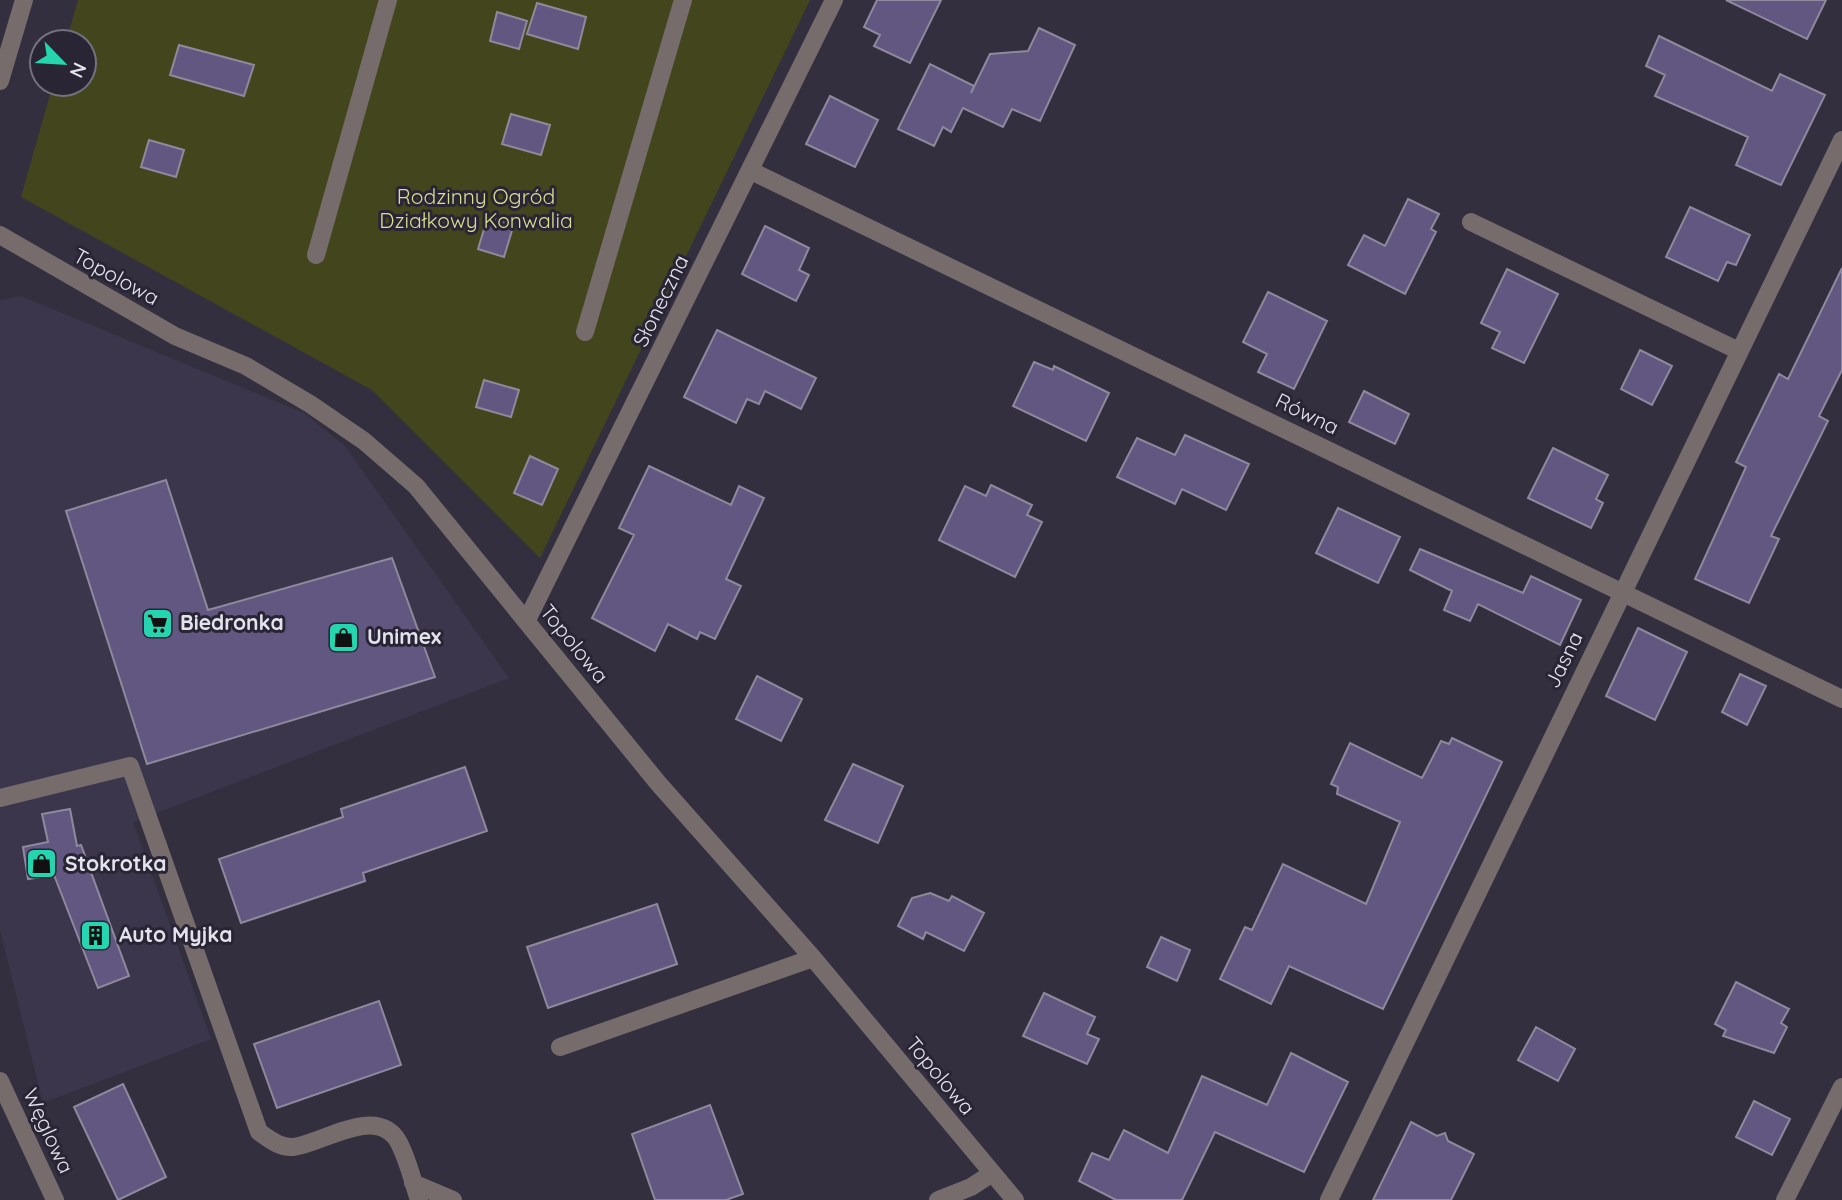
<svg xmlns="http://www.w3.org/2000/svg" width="1842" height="1200" viewBox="0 0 1842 1200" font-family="Quicksand,sans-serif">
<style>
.built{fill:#3c364c}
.green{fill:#43461c}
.building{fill:#625780;stroke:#8e899c;stroke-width:2}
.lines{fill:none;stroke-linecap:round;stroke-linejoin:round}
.minor{stroke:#766c6c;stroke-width:18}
.labels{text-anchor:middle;stroke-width:6;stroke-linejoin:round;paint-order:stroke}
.park-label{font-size:21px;fill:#d8dd92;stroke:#292535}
.street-label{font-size:21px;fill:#e4e2ec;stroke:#292535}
.poi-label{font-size:21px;font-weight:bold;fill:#e4e2ec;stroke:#292535;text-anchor:start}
</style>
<rect width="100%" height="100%" fill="#332f3f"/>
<path class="built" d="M21,296L304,413L345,446L509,678L133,822L211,1039L43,1103L0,930V300Z"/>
<path class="green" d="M78,0H810L540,558L372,390L21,197L53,84H84V42H66Z"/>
<path class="building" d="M877,0H941L910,63L874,46L880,35L864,27Z
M1726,0H1826L1807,39Z
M537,3L586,17L578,49L527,34Z
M497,12L527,21L519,49L490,41Z
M1039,28L1075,45L1040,121L1012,109L1003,127L963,108L951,132L943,127L934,146L898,129L930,64L974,86L971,93L990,54L1028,51Z
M1659,36L1772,91L1780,74L1825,95L1781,185L1736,165L1748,137L1655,96L1665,75L1646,66Z
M179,45L254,65L244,96L170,75Z
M830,96L878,120L855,167L806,144Z
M511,114L550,125L541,155L502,144Z
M149,140L184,150L176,177L141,167Z
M1408,199L1439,214L1431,229L1436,232L1405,294L1348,265L1364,235L1385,246Z
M1690,207L1750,235L1736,265L1727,262L1718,281L1666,257Z
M488,216L514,224L504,257L478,249Z
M765,226L809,248L799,270L809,275L796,301L742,274Z
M1842,268V370L1819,416L1828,421L1771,536L1779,539L1749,603L1695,579L1746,467L1736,462L1779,374L1788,379Z
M1507,269L1558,294L1524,363L1492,348L1500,332L1481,323Z
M1268,292L1327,321L1294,389L1258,372L1267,354L1243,342Z
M717,330L816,378L801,409L765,391L759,404L747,399L736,423L684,397Z
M1640,350L1672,366L1652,405L1621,389Z
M1034,362L1053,370L1054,366L1109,393L1086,441L1013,406Z
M484,380L519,390L511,417L476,407Z
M1364,391L1409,414L1395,444L1349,422Z
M1185,435L1249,464L1226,510L1182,489L1175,504L1117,477L1137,438L1175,455Z
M1553,448L1608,475L1596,499L1603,503L1591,528L1528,498Z
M530,456L558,469L542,505L514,493Z
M649,466L731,505L739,486L764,498L726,579L741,586L715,639L700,632L697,639L668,624L655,651L592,618L634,535L619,528Z
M166,480L208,610L392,558L435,677L147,764L66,511Z
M991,485L1032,505L1027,515L1042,522L1015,577L939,540L965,486L986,496Z
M1338,508L1400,537L1378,583L1316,553Z
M1420,549L1523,593L1531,576L1581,600L1560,645L1478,604L1470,621L1444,610L1452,591L1410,570Z
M1638,628L1687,652L1655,720L1606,696Z
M1740,674L1766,686L1747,725L1722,712Z
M757,676L802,699L781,741L736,719Z
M1452,738L1502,762L1383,1009L1289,966L1271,1004L1220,979L1245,927L1252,930L1283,864L1366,904L1400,822L1337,794L1338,787L1331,784L1350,743L1422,778L1441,741L1449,744Z
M853,764L903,786L878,843L825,820Z
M465,767L487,831L363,873L365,881L241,923L219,859L343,817L341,809Z
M70,809L77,846L81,845L129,976L98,988L54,875L28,879L23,847L48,842L42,814Z
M930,893L949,901L952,896L984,913L964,951L926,932L923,939L898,926L912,898Z
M657,904L677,964L548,1008L527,947Z
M1161,937L1190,950L1177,981L1147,967Z
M1736,982L1789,1009L1781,1023L1787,1027L1774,1053L1723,1036L1726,1030L1715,1024Z
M1044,993L1095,1017L1087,1034L1099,1039L1087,1064L1023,1036Z
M379,1001L401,1065L277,1108L254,1044Z
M1536,1027L1575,1049L1558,1081L1518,1060Z
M1291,1053L1348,1082L1304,1172L1215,1132L1182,1200H1116L1079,1181L1092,1153L1109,1160L1124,1130L1168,1153L1202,1076L1267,1105Z
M123,1084L166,1177L118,1200L74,1107Z
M1754,1101L1790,1119L1772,1155L1736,1137Z
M710,1105L743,1194L726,1200H655L632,1134Z
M1411,1122L1437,1136L1445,1133L1448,1141L1474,1154L1451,1200H1373Z"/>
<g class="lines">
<path class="minor" d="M0,81L24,0
M751,171L1842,699
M1471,222L1739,351
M0,235L175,336L246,366L310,404L364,441L416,486L658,783L813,958L1015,1200
M316,255L388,0
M585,332L683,0
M527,620L834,0
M0,798L130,766L259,1132C269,1139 280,1148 293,1147C322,1144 378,1103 399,1143C408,1160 413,1182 419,1200
M560,1047L813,958
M0,1081L55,1200
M413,1183L453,1200
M938,1200L971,1187L991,1174
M1329,1200L1842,140
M1785,1200L1842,1087"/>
</g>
<defs>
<symbol id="supermarket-square" viewBox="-11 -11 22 22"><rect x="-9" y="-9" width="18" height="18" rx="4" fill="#24d5af" stroke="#292535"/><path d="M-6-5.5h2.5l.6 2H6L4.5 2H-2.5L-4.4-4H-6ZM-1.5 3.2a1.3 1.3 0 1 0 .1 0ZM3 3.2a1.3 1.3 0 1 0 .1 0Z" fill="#111"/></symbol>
<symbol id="shop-square" viewBox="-11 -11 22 22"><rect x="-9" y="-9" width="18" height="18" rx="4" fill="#24d5af" stroke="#292535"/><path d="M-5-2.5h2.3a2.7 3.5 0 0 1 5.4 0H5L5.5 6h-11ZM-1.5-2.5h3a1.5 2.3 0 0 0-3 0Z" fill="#111"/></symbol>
<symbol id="building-square" viewBox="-11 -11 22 22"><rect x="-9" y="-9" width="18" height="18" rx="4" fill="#24d5af" stroke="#292535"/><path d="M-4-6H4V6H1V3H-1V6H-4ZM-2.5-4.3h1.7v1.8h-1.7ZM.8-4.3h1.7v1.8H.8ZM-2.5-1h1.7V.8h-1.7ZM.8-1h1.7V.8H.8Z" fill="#111"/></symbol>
</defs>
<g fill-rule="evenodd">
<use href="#supermarket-square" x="140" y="606" width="35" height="35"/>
<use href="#shop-square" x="326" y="620" width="35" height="35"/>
<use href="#shop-square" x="24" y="846" width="35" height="35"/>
<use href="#building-square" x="78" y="918" width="35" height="35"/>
</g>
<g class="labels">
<g class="park-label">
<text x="476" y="204">Rodzinny Ogród<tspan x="476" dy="24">Działkowy Konwalia</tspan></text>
</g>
<g class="street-label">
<text transform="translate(116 277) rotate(29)" y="7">Topolowa</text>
<text transform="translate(661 301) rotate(-64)" y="7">Słoneczna</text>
<text transform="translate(1307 414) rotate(26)" y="7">Równa</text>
<text transform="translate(574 644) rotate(51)" y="7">Topolowa</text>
<text transform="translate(1564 660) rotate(-64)" y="7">Jasna</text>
<text transform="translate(940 1076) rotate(50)" y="7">Topolowa</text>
<text transform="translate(48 1131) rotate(65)" y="7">Węglowa</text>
</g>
<g class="poi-label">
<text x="180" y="630">Biedronka</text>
<text x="367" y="644">Unimex</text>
<text x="65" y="871">Stokrotka</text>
<text x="119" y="942">Auto Myjka</text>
</g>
</g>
<g transform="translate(63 63) rotate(115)"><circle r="33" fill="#292535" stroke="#74717e" stroke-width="2"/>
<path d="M0-5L12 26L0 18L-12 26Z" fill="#24d5af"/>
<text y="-10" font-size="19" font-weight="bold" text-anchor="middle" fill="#e4e2ec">N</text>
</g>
</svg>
